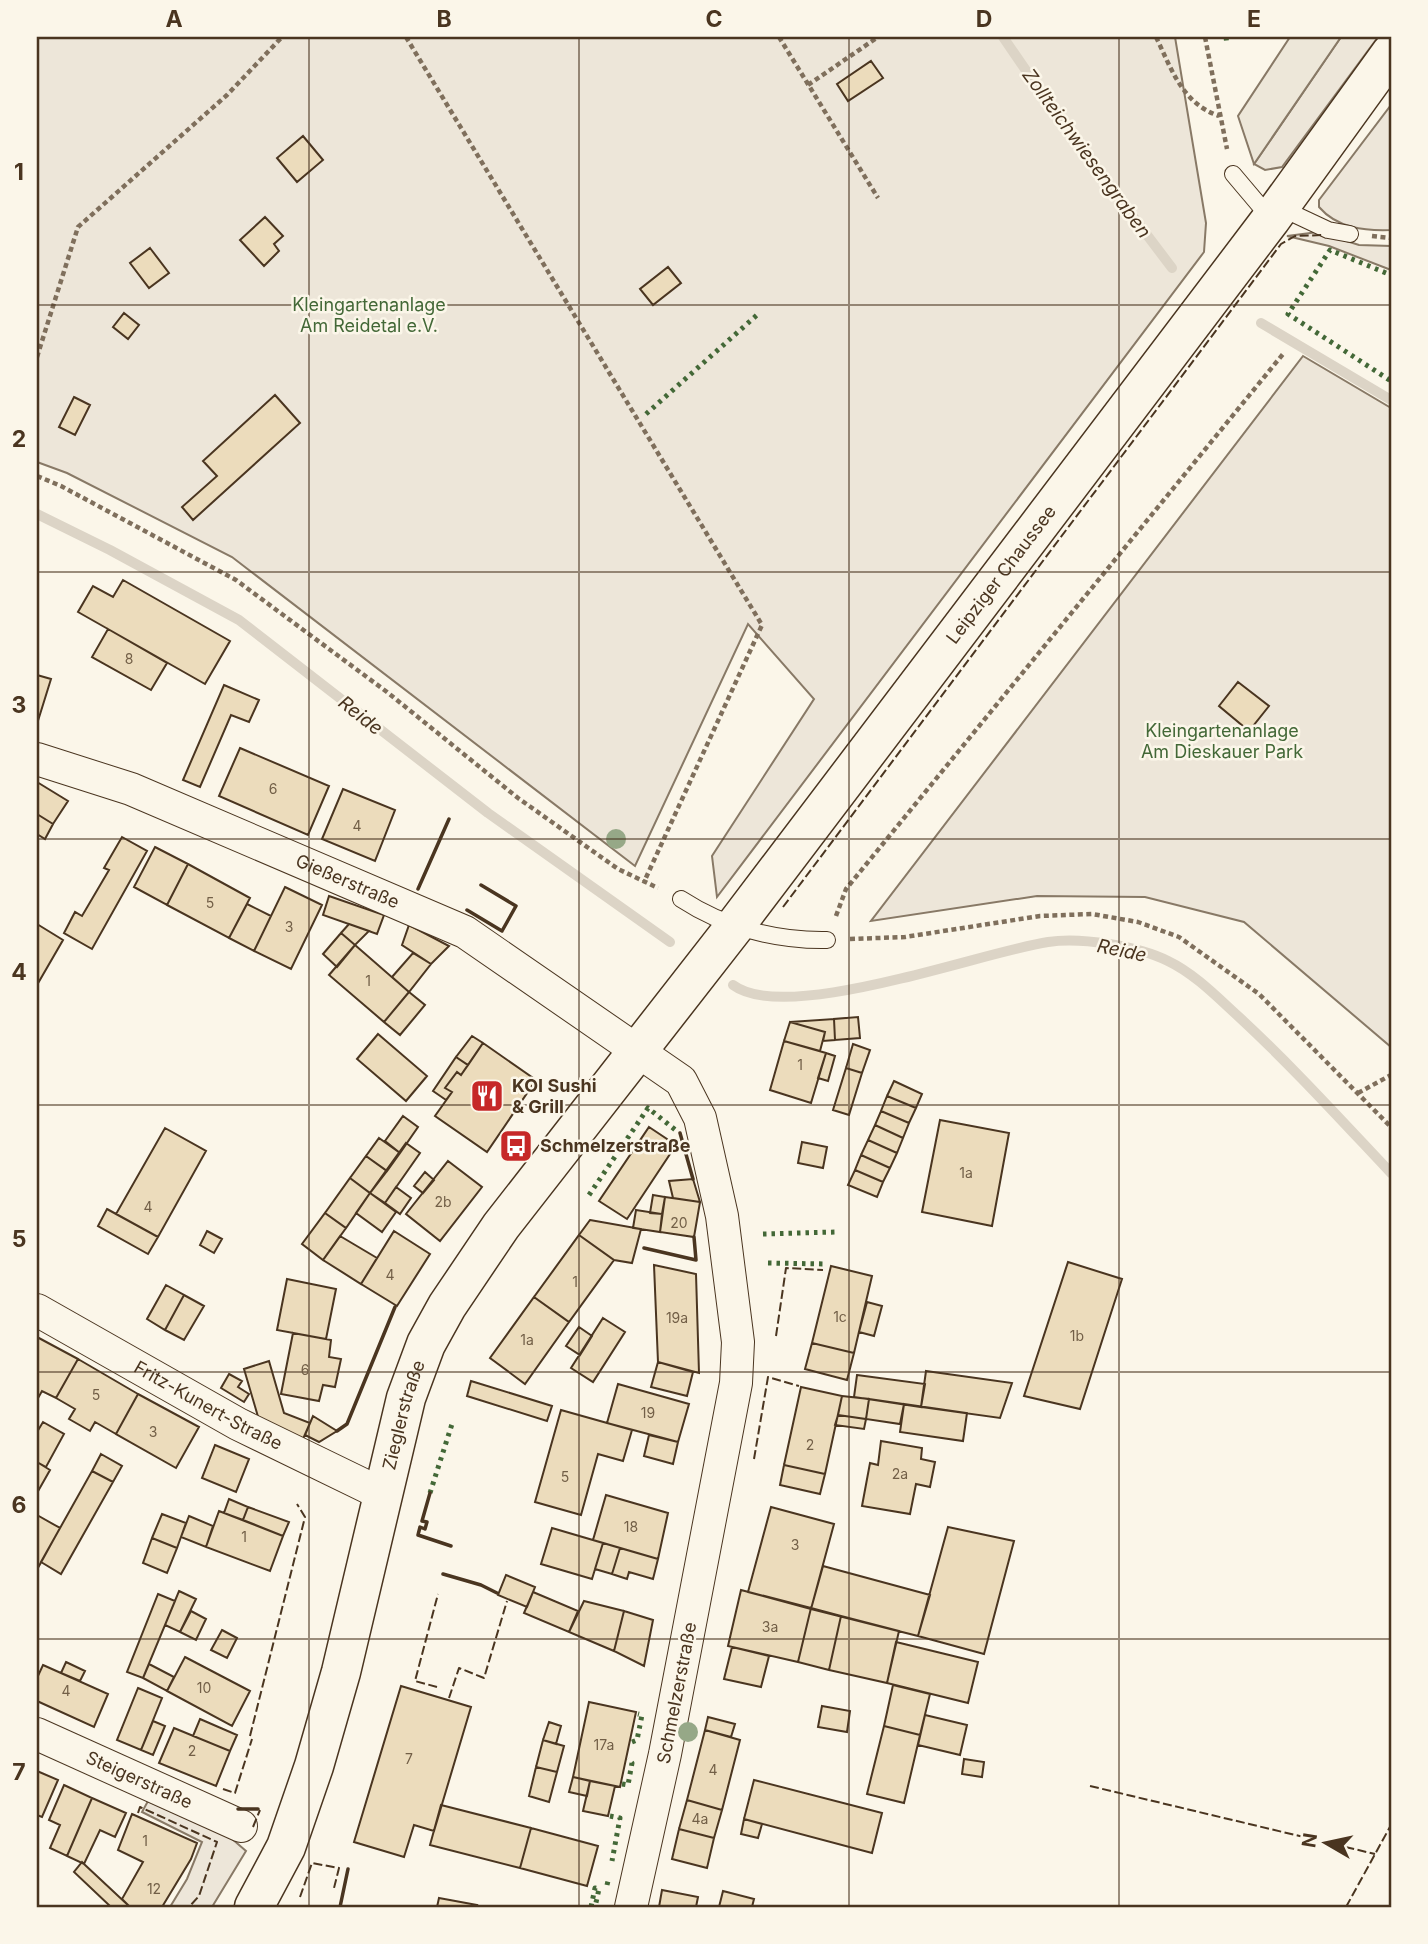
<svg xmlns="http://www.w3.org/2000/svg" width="1428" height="1944" viewBox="0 0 1428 1944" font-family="Inter,sans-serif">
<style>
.green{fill:#ede6d9;stroke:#887966;stroke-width:2}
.parking{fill:#ede7d9;stroke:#887966;stroke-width:2}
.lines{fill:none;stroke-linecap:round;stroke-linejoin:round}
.stream{stroke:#dcd4c6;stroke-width:10}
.building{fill:#ecdcbc;stroke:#4a3520;stroke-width:2}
.lane-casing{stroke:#4a3520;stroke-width:18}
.street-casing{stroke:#4a3520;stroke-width:34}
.primary-casing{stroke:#4a3520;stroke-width:41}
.path{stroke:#7f6f5c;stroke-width:4.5;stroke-dasharray:5 3.5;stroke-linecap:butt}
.lane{stroke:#fbf6e9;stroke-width:16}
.street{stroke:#fbf6e9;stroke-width:32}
.primary{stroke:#fbf6e9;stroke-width:38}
.hedge{stroke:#436837;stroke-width:5;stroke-dasharray:3.5 5;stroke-linecap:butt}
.fence{stroke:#4a3520;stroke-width:2;stroke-dasharray:9 3.5;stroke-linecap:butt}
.wall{stroke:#4a3520;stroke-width:3.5}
.tree{fill:#96a887}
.grid{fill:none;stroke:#4a3520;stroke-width:2;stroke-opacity:0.55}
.labels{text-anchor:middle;stroke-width:5;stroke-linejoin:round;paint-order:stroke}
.number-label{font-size:14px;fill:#725f47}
.park-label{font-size:18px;fill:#436837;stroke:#fbf6e9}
.street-label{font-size:18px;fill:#4a3520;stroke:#fbf6e9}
.poi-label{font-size:18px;font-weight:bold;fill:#4a3520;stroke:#fbf6e9;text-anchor:start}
.water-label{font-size:19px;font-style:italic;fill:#4a3520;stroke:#fbf6e9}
.neatline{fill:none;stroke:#4a3520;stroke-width:2.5}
.grid-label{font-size:23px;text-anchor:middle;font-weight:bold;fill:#4a3520}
</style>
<rect width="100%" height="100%" fill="#fbf6e9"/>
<path class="green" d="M37,37H1175L1206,223L1204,252L717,897L712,856L814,699L748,624L635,866L232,557L67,473L37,462Z
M1341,37H1378L1282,167L1265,170L1254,164Z
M1391,105V230C1364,231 1337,228 1319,207V200Z
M1318,232L1359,245L1391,246V270L1329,246L1287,236Z
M1303,356L1391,408V1047L1244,922L1145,897L1037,896L871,921Z
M148,1801L231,1838L246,1851L212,1907H170L187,1879L202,1842L142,1812Z"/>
<path class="parking" d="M1290,37H1341L1254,164L1238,116Z"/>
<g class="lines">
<path class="stream" d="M1003,37L1060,120L1172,268
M1261,323L1391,400
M37,514L110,550L239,620L488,813L670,942
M733,985C786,1025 981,952 1048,942C1081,937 1138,946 1168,961C1195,974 1217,997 1239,1017C1292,1066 1341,1120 1391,1173"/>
</g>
<path class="building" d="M871,61L883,78L848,101L837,84Z
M303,136L323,160L297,182L277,158Z
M265,217L283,236L274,244L279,251L264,266L240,240Z
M150,248L169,273L149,288L130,263Z
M668,267L681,283L653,305L640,289Z
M124,313L139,325L128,339L113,327Z
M275,395L300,423L193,520L182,507L217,476L203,461Z
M74,397L90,405L75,435L59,427Z
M123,580L230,641L205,684L78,612L93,586L113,597Z
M108,629L167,663L151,690L92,657Z
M37,675L51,679L37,724Z
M1238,682L1269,706L1249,731L1219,706Z
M224,685L259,700L249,722L231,715L200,787L183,780Z
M240,748L329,786L308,835L219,796Z
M37,782L68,801L53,824L37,814Z
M343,789L395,810L375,861L322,839Z
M37,814L53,824L45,839L37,834Z
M122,837L147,851L92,949L64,933L75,912L82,916L109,870L104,868Z
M155,847L188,864L167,905L134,887Z
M188,864L250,898L229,938L167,905Z
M285,887L322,905L291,969L254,951Z
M329,896L384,915L377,934L323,915Z
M247,904L271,916L254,951L229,938Z
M37,924L63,940L37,985Z
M349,924L369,931L355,945L341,933Z
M409,925L449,946L431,964L402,945Z
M341,933L355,945L337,967L323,954Z
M355,945L409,992L384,1022L329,975Z
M413,953L431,964L409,992L392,977Z
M409,992L425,1005L400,1035L384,1022Z
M858,1017L860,1038L835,1040L834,1019Z
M834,1019L835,1040L823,1041L825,1032L790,1022Z
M790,1022L825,1032L820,1051L784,1041Z
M378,1034L427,1076L406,1101L357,1059Z
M472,1036L483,1043L468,1065L456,1057Z
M784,1041L826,1053L811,1103L770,1090Z
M483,1043L536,1080L487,1152L435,1116L452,1092L445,1088L457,1072L461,1075Z
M853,1044L870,1050L862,1073L846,1068Z
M826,1053L835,1056L828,1081L818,1078Z
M456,1057L468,1065L461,1075L457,1072L445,1088L452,1092L446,1100L433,1091Z
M846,1068L862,1073L849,1115L833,1110Z
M894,1081L922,1094L916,1108L887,1096Z
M887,1096L916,1108L909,1123L881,1111Z
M881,1111L909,1123L903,1138L875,1125Z
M403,1116L418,1127L400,1153L385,1141Z
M940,1120L1009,1133L992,1226L922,1212Z
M875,1125L903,1138L897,1153L868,1140Z
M649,1127L676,1145L627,1219L599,1201Z
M165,1128L206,1151L158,1237L116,1214Z
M379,1138L400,1153L387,1171L366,1156Z
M868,1140L897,1153L890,1168L861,1155Z
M802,1142L827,1147L823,1168L798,1163Z
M406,1143L420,1153L385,1203L370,1193Z
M861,1155L890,1168L883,1182L855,1170Z
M366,1156L387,1171L370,1193L350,1178Z
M448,1161L482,1187L440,1241L406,1214Z
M855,1170L883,1182L877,1197L848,1185Z
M425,1172L434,1180L423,1193L414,1186Z
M350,1178L370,1193L346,1228L325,1213Z
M693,1179L700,1202L673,1198L669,1181Z
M396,1187L411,1198L400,1214L385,1203Z
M370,1193L396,1212L382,1232L356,1213Z
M653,1195L665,1197L662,1214L650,1213Z
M665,1197L700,1202L694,1237L660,1232Z
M107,1209L158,1237L148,1254L98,1226Z
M636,1210L662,1214L660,1232L633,1228Z
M325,1213L346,1228L323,1260L302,1244Z
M590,1220L641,1229L632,1263L614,1260L579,1235Z
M207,1231L222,1239L214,1253L200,1245Z
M394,1231L430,1254L397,1306L361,1284Z
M579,1235L614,1260L569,1322L534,1297Z
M340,1236L377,1258L361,1284L323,1260Z
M1068,1262L1122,1279L1080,1409L1024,1396Z
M654,1265L696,1274L699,1373L658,1362Z
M831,1266L872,1276L854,1353L812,1343Z
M287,1279L336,1289L326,1339L277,1330Z
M166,1285L184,1295L165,1330L147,1319Z
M184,1295L204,1306L184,1340L165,1330Z
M534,1297L569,1322L525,1384L490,1358Z
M867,1302L882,1306L874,1336L859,1332Z
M603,1318L625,1332L593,1382L571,1368Z
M579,1327L592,1336L580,1355L566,1346Z
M293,1333L331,1340L329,1357L341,1359L335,1387L323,1385L319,1401L281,1394Z
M37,1337L78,1359L56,1398L42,1391L37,1400Z
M812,1343L854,1353L847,1380L805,1369Z
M78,1359L138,1394L116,1434L95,1422L90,1431L69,1419L75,1409L56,1398Z
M269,1361L284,1413L310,1423L303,1439L259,1420L244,1369Z
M658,1362L693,1372L687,1396L651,1387Z
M926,1371L1012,1383L1000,1418L921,1407Z
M229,1374L242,1381L238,1387L249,1394L244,1402L221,1388Z
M857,1375L925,1384L921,1407L854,1397Z
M471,1381L552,1406L547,1421L467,1396Z
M618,1384L689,1404L678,1442L607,1423Z
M801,1387L842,1396L825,1474L784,1465Z
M138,1394L199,1427L176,1468L116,1434Z
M842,1396L869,1399L866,1419L838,1415Z
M869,1399L904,1404L900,1424L866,1419Z
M904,1404L967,1413L963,1441L900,1432Z
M561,1410L632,1430L623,1461L598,1454L581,1515L535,1502Z
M838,1415L866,1419L864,1429L835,1425Z
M313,1416L337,1431L319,1442L305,1435Z
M43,1422L64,1434L46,1467L37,1462V1432Z
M649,1435L678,1442L673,1464L644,1456Z
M881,1441L922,1448L921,1459L935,1462L930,1487L916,1484L910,1514L862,1506L870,1463L878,1465Z
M215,1445L249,1459L236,1492L202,1478Z
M101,1454L122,1466L113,1482L92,1471Z
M37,1462L50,1470L37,1493Z
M784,1465L825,1474L820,1494L780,1485Z
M92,1471L113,1482L61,1574L41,1562Z
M606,1495L668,1513L658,1559L593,1540Z
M229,1499L248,1507L243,1520L224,1513Z
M248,1507L289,1522L283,1536L243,1520Z
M771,1507L834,1524L811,1609L748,1592Z
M219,1511L283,1536L270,1571L206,1547Z
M162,1514L186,1523L177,1548L152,1538Z
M37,1515L60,1528L39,1566L37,1564Z
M189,1516L213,1526L206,1547L181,1537Z
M948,1527L1014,1541L984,1654L918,1636Z
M552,1528L603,1543L592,1579L541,1564Z
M152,1538L177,1548L167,1573L143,1563Z
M603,1543L620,1548L612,1574L595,1569Z
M620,1548L658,1559L653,1579L629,1572L627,1579L612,1574Z
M823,1566L930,1595L918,1636L811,1609Z
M506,1575L535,1587L527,1607L498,1595Z
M741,1590L811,1608L798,1662L728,1646Z
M179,1591L196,1599L180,1632L165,1625Z
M533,1592L578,1611L569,1632L524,1613Z
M158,1594L175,1601L143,1678L127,1672Z
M584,1601L624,1611L614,1651L569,1632Z
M811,1608L841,1616L829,1670L798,1662Z
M191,1611L206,1619L196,1640L180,1632Z
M624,1611L653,1620L644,1666L614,1651Z
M841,1616L899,1631L887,1683L829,1670Z
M222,1630L237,1638L227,1658L211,1650Z
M896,1642L978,1662L968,1703L887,1683Z
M732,1647L769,1656L761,1687L724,1679Z
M185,1657L250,1691L232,1726L167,1691Z
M66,1662L85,1671L80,1681L61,1673Z
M149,1664L174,1677L167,1691L143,1678Z
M43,1665L108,1694L94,1727L37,1701V1678Z
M893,1685L930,1694L920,1735L884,1726Z
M401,1686L471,1707L434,1831L414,1825L404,1857L354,1842Z
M138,1688L162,1698L141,1750L117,1740Z
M589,1702L636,1712L620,1787L573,1777Z
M822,1706L850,1711L847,1732L818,1727Z
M925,1715L967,1725L960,1755L918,1745Z
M708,1717L735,1724L731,1737L705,1730Z
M200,1719L237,1735L230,1751L193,1736Z
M153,1721L165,1726L153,1755L141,1750Z
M549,1722L561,1726L556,1744L543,1740Z
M884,1726L920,1735L904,1803L867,1794Z
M174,1728L230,1751L216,1786L159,1763Z
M705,1730L740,1740L722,1810L687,1800Z
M543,1740L564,1746L557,1772L536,1767Z
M964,1759L984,1762L982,1777L962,1774Z
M536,1767L557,1772L549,1802L529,1796Z
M37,1771L58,1780L42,1817L37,1815Z
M573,1777L590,1781L587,1796L569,1792Z
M754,1780L882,1813L872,1853L744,1819Z
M590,1781L615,1786L608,1816L583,1811Z
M64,1785L92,1798L67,1856L50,1848L60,1825L49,1820Z
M92,1798L126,1813L115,1837L100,1830L84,1864L67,1856Z
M687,1800L722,1810L714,1838L679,1829Z
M441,1805L531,1828L520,1868L430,1845Z
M132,1814L197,1843L191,1859L162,1907H130L122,1899L143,1862L118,1850Z
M744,1819L762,1824L758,1838L741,1834Z
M531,1828L598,1846L587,1886L520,1868Z
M679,1829L714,1838L707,1868L672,1859Z
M82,1862L84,1864L130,1907H111L74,1872Z
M662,1890L698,1897L696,1907H659Z
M723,1891L754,1899L752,1907H719Z
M439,1898L477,1905L476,1907H437Z"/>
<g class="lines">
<defs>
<path id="lane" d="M1233,174L1271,219
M1279,207L1328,230L1350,234
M681,899C724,927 775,941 827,940"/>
<g id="street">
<path id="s1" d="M37,759L131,789L465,932L681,1081L700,1118L722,1216L738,1342L736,1383L665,1754L631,1907"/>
<path id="s2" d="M37,1310L238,1424L384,1495"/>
<path id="s3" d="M37,1734L241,1826"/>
</g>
<g id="primary">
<path id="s4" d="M254,1907L286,1847L314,1766L341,1672L406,1398L426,1344L447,1306L501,1226L735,926L1271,219L1391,53"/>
</g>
</defs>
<use href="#lane" class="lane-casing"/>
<use href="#street" class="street-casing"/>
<use href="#primary" class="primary-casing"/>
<path class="path" d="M406,37L762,625L644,882
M779,37L878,198
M1156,37C1172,70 1182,103 1219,116
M1205,37L1227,149
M808,85L878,37
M1372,236L1391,238
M37,357L78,227L227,95L282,37
M37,476L61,486L236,580L387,692L518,798L618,869L658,888
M836,916L846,889L1283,354
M850,939L905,937L1040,916L1092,914L1138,922L1179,937L1259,994L1391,1127
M1358,1093L1391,1075"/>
<use href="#lane" class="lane"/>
<use href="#street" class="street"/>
<use href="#primary" class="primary"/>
<path class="hedge" d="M1226,37L1227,45
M1386,273L1330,250L1288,314L1391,381
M646,414L757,315
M589,1195L648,1108L678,1132
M763,1234L836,1232
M768,1263L827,1264
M430,1493L452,1424
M632,1742L637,1740L642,1715L638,1714
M622,1784L628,1785L632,1763L628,1759
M610,1816L620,1818L612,1861
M607,1885L609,1877
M591,1907L595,1888L599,1889L595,1907"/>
<path class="fence" d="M783,907L1281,244L1295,236L1323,235
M776,1336L786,1268L823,1270
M754,1459L768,1377L799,1386
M437,1687L415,1681L438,1594
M449,1698L459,1668L484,1678L507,1601
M250,1736L305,1517L297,1504
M1090,1786L1375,1854
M223,1789L235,1793L252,1739
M138,1813L140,1807L217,1842L199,1896L189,1907
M253,1827L260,1810
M300,1897L312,1863L339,1868L334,1888
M1346,1907L1391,1825"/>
<path class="wall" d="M418,889L449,819
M467,910L502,931L516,906L481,885
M680,1133L693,1179
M644,1248L696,1260L694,1237
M337,1431L347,1424L395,1307
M430,1493L422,1521L427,1522L425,1529L420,1527L418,1535L451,1546
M443,1574L481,1585L497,1593
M238,1809H258
M340,1907L348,1869"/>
</g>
<g class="tree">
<circle cx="616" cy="839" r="10"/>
<circle cx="688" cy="1732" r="10"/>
</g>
<path class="grid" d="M309,37V1907M579,37V1907M849,37V1907M1119,37V1907M37,305H1391M37,572H1391M37,839H1391M37,1105H1391M37,1372H1391M37,1639H1391"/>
<defs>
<symbol id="restaurant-square" viewBox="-11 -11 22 22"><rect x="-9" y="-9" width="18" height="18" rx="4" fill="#c62828" stroke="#fbf6e9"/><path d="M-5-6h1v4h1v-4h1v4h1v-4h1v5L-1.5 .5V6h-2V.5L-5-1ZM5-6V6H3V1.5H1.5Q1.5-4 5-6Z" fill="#fff"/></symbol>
<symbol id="bus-square" viewBox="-11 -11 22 22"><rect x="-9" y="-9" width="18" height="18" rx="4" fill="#c62828" stroke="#fbf6e9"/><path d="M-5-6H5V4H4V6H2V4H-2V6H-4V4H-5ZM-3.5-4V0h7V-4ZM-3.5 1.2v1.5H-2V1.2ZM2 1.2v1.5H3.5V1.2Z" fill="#fff"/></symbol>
</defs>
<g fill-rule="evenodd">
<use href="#restaurant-square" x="468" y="1077" width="38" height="38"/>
<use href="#bus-square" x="497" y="1127" width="38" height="38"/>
</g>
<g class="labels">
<g class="number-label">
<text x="129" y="664">8</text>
<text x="273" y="794">6</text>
<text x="357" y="831">4</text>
<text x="210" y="908">5</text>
<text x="289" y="932">3</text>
<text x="368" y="986">1</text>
<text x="800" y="1070">1</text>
<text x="966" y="1178">1a</text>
<text x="443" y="1207">2b</text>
<text x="148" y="1212">4</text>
<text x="679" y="1228">20</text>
<text x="390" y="1280">4</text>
<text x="575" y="1287">1</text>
<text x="840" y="1322">1c</text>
<text x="677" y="1323">19a</text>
<text x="1077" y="1341">1b</text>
<text x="527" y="1345">1a</text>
<text x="305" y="1375">6</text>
<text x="96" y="1400">5</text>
<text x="648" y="1418">19</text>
<text x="153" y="1437">3</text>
<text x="810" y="1450">2</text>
<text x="900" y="1479">2a</text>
<text x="565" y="1482">5</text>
<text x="631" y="1532">18</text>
<text x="244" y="1542">1</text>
<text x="795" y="1550">3</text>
<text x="770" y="1632">3a</text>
<text x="204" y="1693">10</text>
<text x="66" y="1696">4</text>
<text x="604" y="1750">17a</text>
<text x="192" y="1756">2</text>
<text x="409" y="1764">7</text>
<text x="713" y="1775">4</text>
<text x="700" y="1824">4a</text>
<text x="145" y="1846">1</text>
<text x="154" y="1894">12</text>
</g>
<g class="park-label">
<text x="369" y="311">Kleingartenanlage<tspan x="369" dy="21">Am Reidetal e.V.</tspan></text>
<text x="1222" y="737">Kleingartenanlage<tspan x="1222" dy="21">Am Dieskauer Park</tspan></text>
</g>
<g class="street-label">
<text dy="6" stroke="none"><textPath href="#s4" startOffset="1552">Leipziger Chaussee</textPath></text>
<text dy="6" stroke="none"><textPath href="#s1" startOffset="334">Gießerstraße</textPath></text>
<text dy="6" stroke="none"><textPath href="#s2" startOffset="196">Fritz-Kunert-Straße</textPath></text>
<text dy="6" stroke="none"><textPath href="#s4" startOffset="516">Zieglerstraße</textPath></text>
<text transform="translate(677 1693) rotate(-79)" y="6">Schmelzerstraße</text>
<text dy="6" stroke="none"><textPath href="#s3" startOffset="112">Steigerstraße</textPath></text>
</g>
<g class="poi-label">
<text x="512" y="1092">KOI Sushi<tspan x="512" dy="21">&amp; Grill</tspan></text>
<text x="540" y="1152">Schmelzerstraße</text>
</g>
<g class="water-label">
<text transform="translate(1087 153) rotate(54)" y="7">Zollteichwiesengraben</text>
<text transform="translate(361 715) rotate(38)" y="7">Reide</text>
<text transform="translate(1122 950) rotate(12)" y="7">Reide</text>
</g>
</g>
<rect width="1428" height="1944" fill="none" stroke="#fbf6e9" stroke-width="77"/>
<g transform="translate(1326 1843) rotate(279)" stroke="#fbf6e9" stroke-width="5" paint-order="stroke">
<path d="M0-5L12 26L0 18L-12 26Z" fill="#4a3520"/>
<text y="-10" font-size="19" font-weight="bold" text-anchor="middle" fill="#4a3520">N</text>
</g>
<rect x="38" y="38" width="1352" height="1868" class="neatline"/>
<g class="grid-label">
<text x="174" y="27">A</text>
<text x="444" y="27">B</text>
<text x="714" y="27">C</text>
<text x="984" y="27">D</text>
<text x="1254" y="27">E</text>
<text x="19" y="180">1</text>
<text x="19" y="447">2</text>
<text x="19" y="713">3</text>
<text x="19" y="980">4</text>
<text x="19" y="1247">5</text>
<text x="19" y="1513">6</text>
<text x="19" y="1780">7</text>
</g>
</svg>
